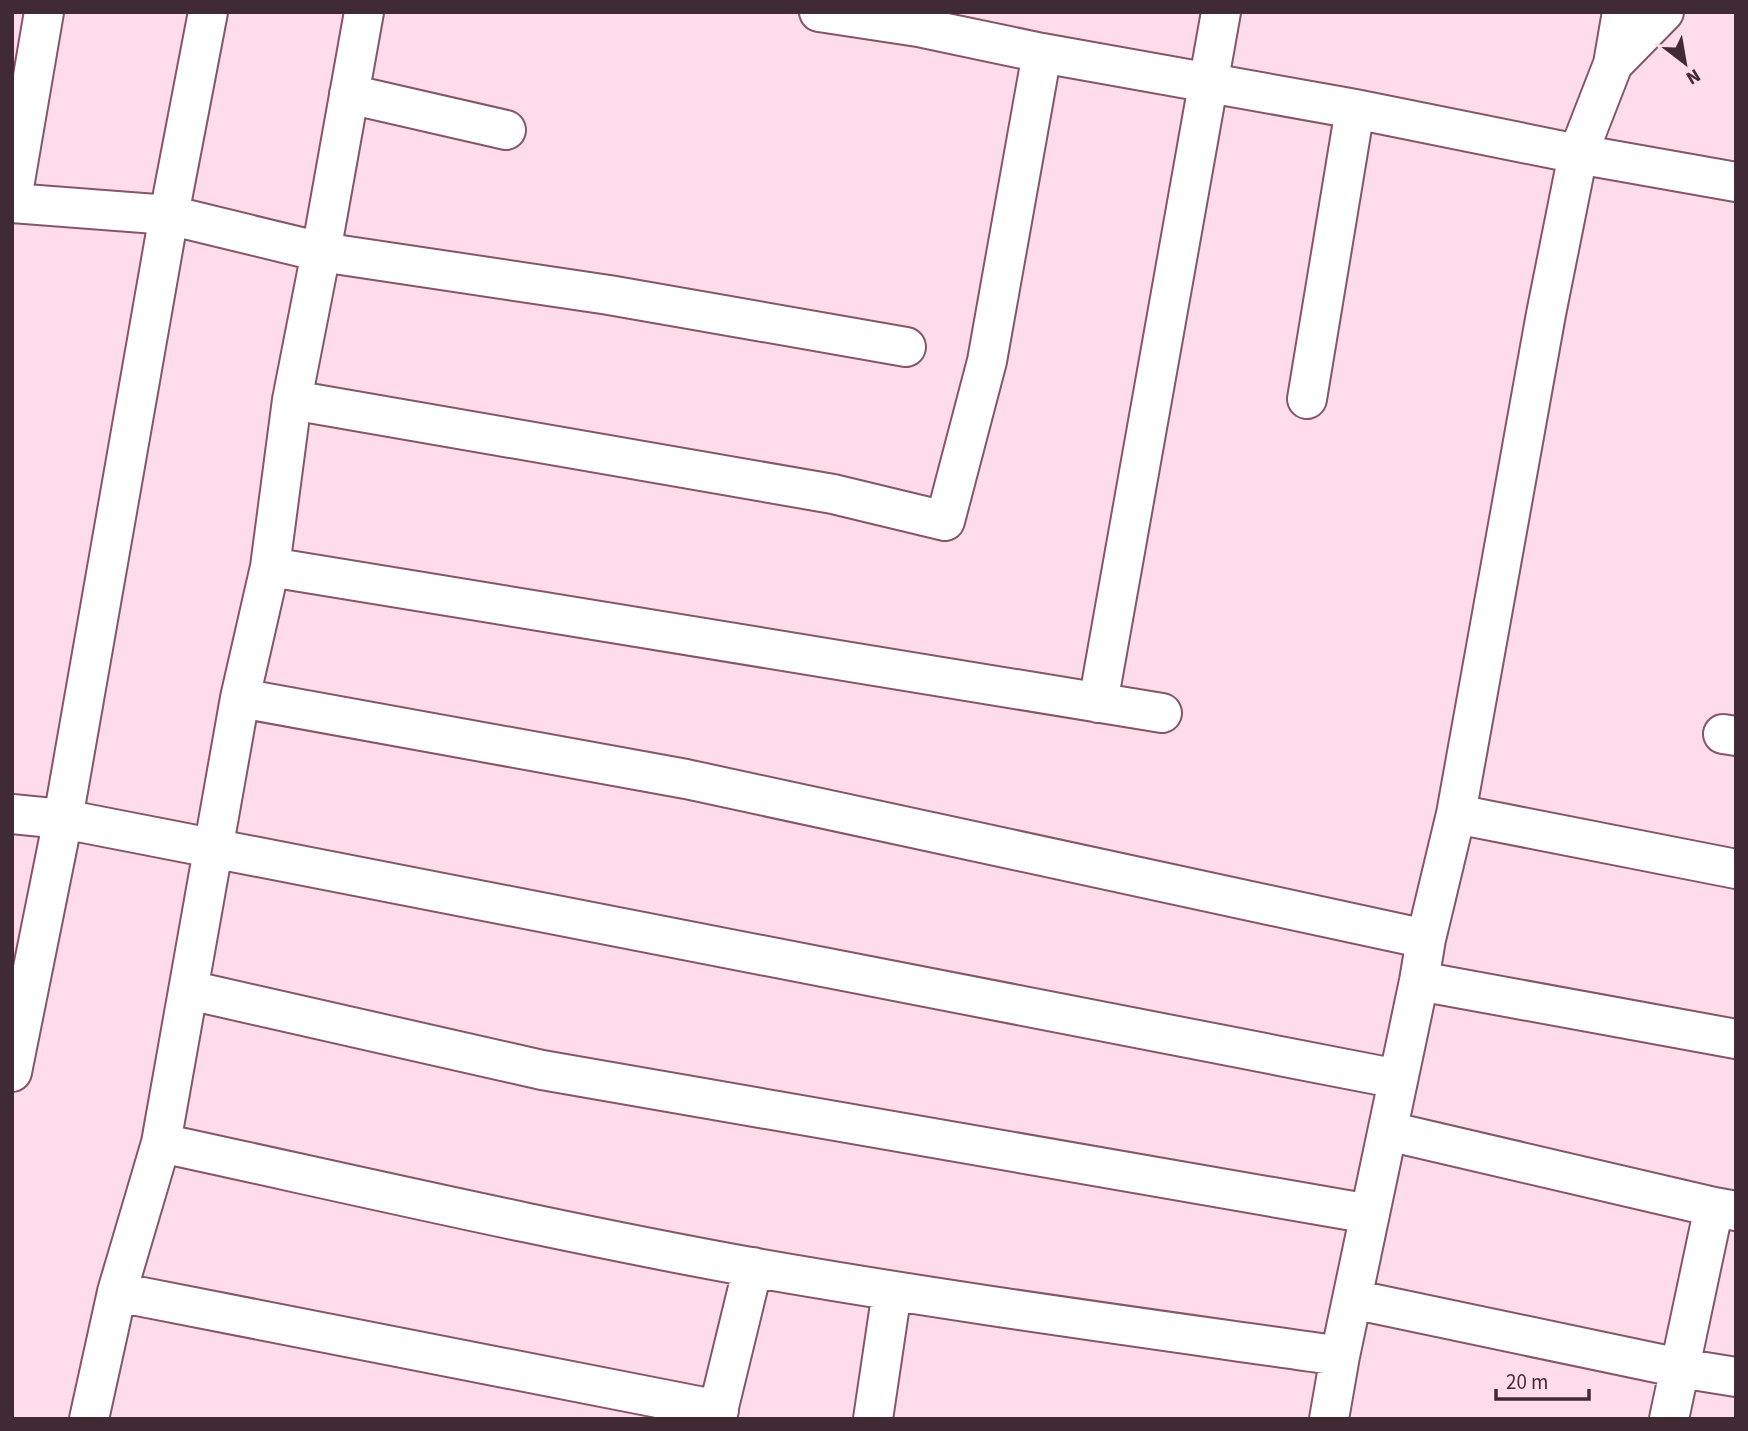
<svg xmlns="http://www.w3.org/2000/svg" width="1748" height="1431" viewBox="0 0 1748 1431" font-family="'Source Sans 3',sans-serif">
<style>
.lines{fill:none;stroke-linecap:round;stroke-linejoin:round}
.minor-casing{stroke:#855569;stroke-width:42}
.minor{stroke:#fff;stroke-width:38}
</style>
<rect width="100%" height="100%" fill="#fedce9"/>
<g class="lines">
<defs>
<path id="minor" d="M364,12L321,252L609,295L906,347
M819,12L918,27L1042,53L1355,109L1578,154L1736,182
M1613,64L1664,12
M349,94L506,130
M12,199L44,12
M12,203L169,215L321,252L292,400L270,567L240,698L161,1143L117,1292L89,1419
M1307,399L1355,109
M292,400L833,494L945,521L987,361L1042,53
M270,567L1162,713
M240,698L686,779L1426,939
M1098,703L1221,12
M1723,734L1736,736
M12,814L63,819L1398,1079
M1456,814L1736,869
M1419,981L1736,1039
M189,990L542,1070L1370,1214
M12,1072L63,819L169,215L208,12
M1388,1131L1714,1207
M161,1143C359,1186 557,1232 756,1268C950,1302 1145,1328 1340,1356
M117,1292L719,1410
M1352,1299L1680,1368L1736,1377
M716,1419L753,1267
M873,1419L892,1291
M1329,1419L1340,1356L1419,981L1426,939L1456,814L1546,314L1578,154L1613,64L1622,12
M1669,1419L1714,1207L1736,1211"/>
</defs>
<use href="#minor" class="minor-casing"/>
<use href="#minor" class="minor"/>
</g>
<rect width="1748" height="1431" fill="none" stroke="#402a33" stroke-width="28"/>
<g transform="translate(1685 63) rotate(149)" stroke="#fedce9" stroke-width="5" paint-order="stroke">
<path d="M0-5L12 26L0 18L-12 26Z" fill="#402a33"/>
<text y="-10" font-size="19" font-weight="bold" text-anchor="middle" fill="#402a33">N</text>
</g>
<path d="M1496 1389v10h93v-10" fill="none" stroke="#402a33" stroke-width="3.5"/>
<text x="1506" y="1389" font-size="21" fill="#402a33" stroke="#fedce9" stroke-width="5" paint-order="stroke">20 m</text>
</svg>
